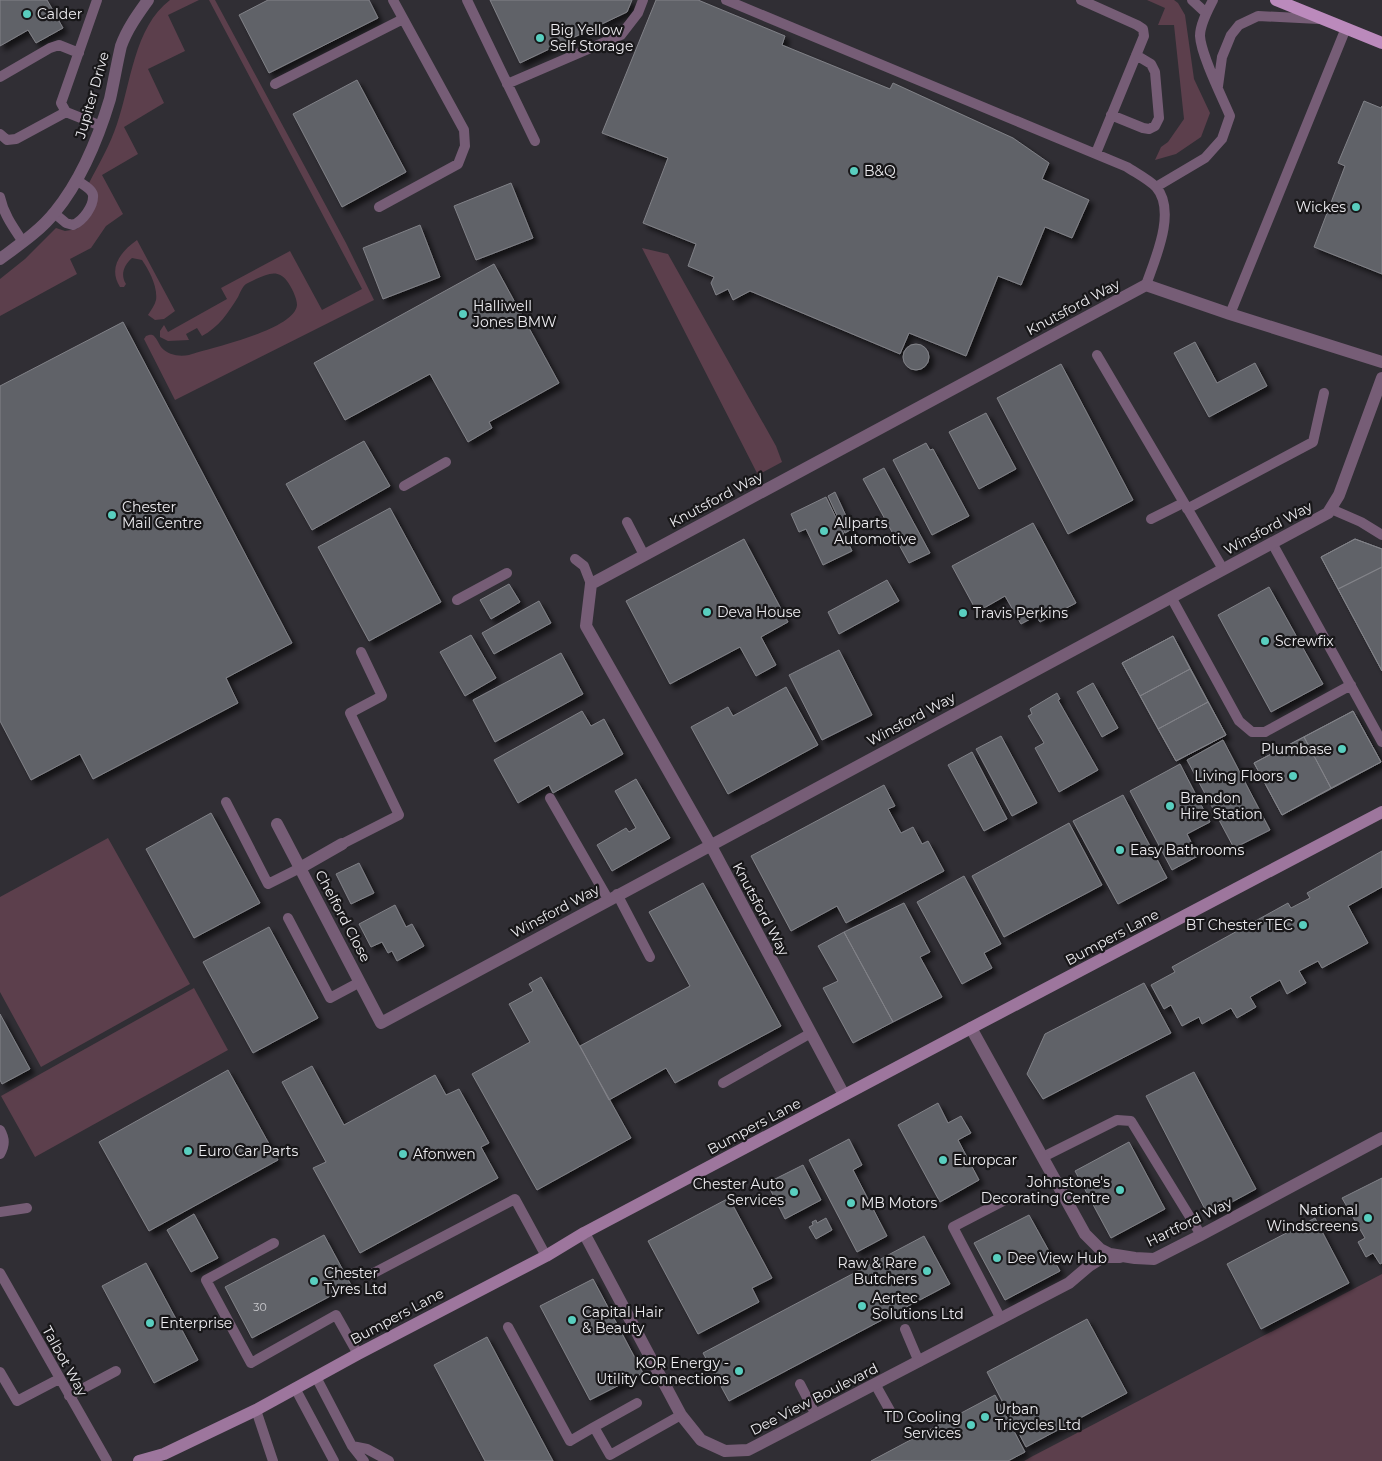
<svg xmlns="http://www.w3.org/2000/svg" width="1382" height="1461" viewBox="0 0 1382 1461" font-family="Montserrat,sans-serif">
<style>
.green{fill:#5c3f4c}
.building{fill:#616268;stroke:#818288;filter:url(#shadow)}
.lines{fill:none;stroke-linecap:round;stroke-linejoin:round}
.lane{stroke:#765d76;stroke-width:10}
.street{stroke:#765d76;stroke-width:12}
.secondary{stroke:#9d769d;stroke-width:12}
.primary{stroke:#bb8abc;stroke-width:12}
.poi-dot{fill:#59cebf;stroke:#181719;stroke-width:2}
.labels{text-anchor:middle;stroke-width:4.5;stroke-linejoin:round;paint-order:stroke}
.number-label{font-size:11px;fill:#cacace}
.poi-label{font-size:14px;fill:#edecf0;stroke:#181719;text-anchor:start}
.street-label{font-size:14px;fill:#edecf0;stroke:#181719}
</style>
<defs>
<filter id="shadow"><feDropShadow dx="4.5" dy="4.5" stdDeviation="2.5" flood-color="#0009"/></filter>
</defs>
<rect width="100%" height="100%" fill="#302e34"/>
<path class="green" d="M170,0H199L168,15L185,51L148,69L164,103L124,127L138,154L102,175L123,214L106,226L91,248L70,259L77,274L0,316V279L25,259L56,228L65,231L77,229L95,203L89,183C99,164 110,145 117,124C131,84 134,27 170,0Z
M209,0H215L346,243L374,300L175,400L144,339L146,336C150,335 151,334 154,336C157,339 159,344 161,347C168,355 179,357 189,355C209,348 295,330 297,305C297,298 291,286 287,281C278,269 268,274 256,279C253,281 249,282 246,284C242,287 240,293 238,297C228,313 219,327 202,336L197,328L186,334L189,340L168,341L160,337V331L164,325L168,332L227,299L221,288L290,251L322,310L362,289Z
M1147,0H1174L1178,3L1185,15L1194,79L1210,113L1201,137L1176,154L1155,160L1161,147L1168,142L1184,119L1174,25H1158L1165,8Z
M137,240L175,311L164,319L155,320L148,315C151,310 155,305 156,300C158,287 149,270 142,260L132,258C124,265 120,275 126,284L124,287H120C108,268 120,252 137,240Z
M642,248L668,254L776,446L782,462L758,475Z
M108,838L190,984L41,1067L0,992V897Z
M194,988L228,1050L35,1157L1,1096Z
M1382,1274V1461H1024L1031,1457Z"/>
<path class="building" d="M0,0H47L63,28L36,43L28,30L0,46Z
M268,0H369L378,18L269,73L239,15Z
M490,0H632L627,12L520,63Z
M656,0H698L785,36L782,45L890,89L893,83L1013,138L1049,163L1042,179L1089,200L1072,238L1045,227L1021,285L998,276L966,356L909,333L900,354L750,291L733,300L728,289L716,295L711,283L714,277L688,266L696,244L643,223L668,158L602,133Z
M357,80L406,172L342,207L293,114Z
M1364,101L1381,108L1382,106V274L1314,247L1345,166L1338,163Z
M511,183L533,238L476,260L454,206Z
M420,225L440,277L383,299L363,248Z
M494,264L559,383L489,422L492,428L468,442L430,374L345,420L314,363Z
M123,322L292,643L226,678L238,703L93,779L80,754L31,780L0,721V386Z
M1195,342L1217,383L1255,363L1267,386L1209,417L1174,353Z
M903 357a13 13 0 1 1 26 0a13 13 0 1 1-26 0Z
M1061,364L1133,500L1068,534L997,398Z
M986,413L1016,469L979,489L949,432Z
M364,441L390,486L312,530L286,484Z
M926,443L930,450L933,449L969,516L932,535L893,460Z
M884,468L930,553L909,563L863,479Z
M835,492L852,529L845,533L828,496Z
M826,497L852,551L823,565L806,529L799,532L791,514Z
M390,508L441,602L369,641L318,547Z
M1033,523L1076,603L1040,622L1036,616L1021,624L1005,596L977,612L952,566Z
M744,539L788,622L761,637L776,665L756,676L740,647L670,684L626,601Z
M1355,539L1382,549V567L1338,589L1321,557Z
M1355,539L1382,549V671L1321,557Z
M1382,567V671L1338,589Z
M887,580L899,601L839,634L828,612Z
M509,584L520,602L491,619L480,600Z
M1269,587L1323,684L1271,712L1218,615Z
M539,601L551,623L494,654L482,633Z
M471,635L496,678L465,696L440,652Z
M1173,636L1190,669L1140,696L1122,663Z
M1173,636L1226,735L1176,761L1122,663Z
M839,650L872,715L822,740L789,675Z
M561,653L583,694L495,742L473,700Z
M1190,669L1208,702L1158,729L1140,696Z
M1093,683L1118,728L1102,737L1077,692Z
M786,687L818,745L728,794L691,727L728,707L733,716Z
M1057,693L1060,699L1058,700L1098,770L1059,792L1035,748L1044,743L1028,716L1032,714L1030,709Z
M1208,702L1226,735L1176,761L1158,729Z
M582,711L591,726L604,719L623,754L553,793L549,785L518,803L494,760Z
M1353,711L1381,762L1331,788L1304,737Z
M1353,711L1381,762L1282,815L1254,763Z
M1001,736L1037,803L1012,816L976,749Z
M1304,737L1331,788L1282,815L1254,763Z
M1223,740L1270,830L1234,848L1187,760Z
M972,752L1007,819L984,831L948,765Z
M1180,764L1210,822L1187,834L1198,856L1172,870L1130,791Z
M636,779L670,838L612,871L597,845L626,828L629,832L636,828L615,791Z
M884,785L895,806L888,809L901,833L913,827L922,844L928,841L944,871L846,923L837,906L791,931L751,856Z
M1123,795L1167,878L1118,904L1073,821Z
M211,813L260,903L194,938L146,849Z
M1069,823L1102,885L1004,937L972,876Z
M1382,851V887L1348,906L1368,943L1322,968L1318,961L1299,971L1306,983L1287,994L1280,980L1250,997L1256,1007L1237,1018L1231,1008L1202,1024L1199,1017L1182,1026L1171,1005L1164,1009L1151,985L1175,972L1172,967L1288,903L1291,908L1310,898L1307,893Z
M359,863L374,893L351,904L336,874Z
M964,876L1001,944L984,953L992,968L962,984L917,902Z
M703,883L781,1026L675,1083L666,1068L609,1100L580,1046L690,986L649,912Z
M904,903L930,952L920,957L942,997L893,1022L844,932Z
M395,905L406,927L412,924L424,946L397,961L392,951L388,953L382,942L371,947L359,924Z
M269,927L318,1018L253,1053L203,962Z
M844,932L893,1022L853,1043L823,988L838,981L818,946Z
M541,977L631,1138L537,1190L472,1074L530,1042L509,1004L533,991L529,984Z
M1144,983L1171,1033L1043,1099L1027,1074L1045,1034Z
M0,1014L30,1069L2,1084L0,1080Z
M312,1066L344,1125L435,1075L446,1095L459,1089L489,1143L481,1147L498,1178L360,1253L313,1168L326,1162L282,1082Z
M228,1070L278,1160L149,1231L99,1142Z
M1194,1072L1256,1189L1208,1215L1146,1096Z
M938,1103L948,1123L961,1116L971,1133L958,1140L979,1180L940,1202L898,1125Z
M849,1139L862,1165L853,1170L887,1236L857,1252L809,1160Z
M1129,1142L1165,1209L1111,1238L1075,1171Z
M803,1165L821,1200L785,1219L767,1183Z
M1382,1178V1263L1380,1264L1373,1253L1366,1257L1358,1242L1365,1238L1342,1198Z
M729,1198L772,1278L752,1288L759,1302L698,1334L648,1241Z
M194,1214L218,1258L191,1272L167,1230Z
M1029,1215L1060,1271L1005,1300L974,1243Z
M826,1218L832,1230L816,1239L809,1227L813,1225L812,1222L816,1220L817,1223Z
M1315,1218L1349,1283L1261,1329L1227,1264Z
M324,1235L351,1285L252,1338L225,1287Z
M924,1236L950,1284L729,1401L703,1353Z
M146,1263L198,1360L154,1383L102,1286Z
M593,1279L643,1373L590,1400L540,1306Z
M1087,1319L1127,1393L1026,1447L987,1372Z
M487,1337L553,1461H485L434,1365Z
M995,1395L1025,1452L1008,1461H871Z"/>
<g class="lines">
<path class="lane" d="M97,0L61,103L66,112L101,126
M467,0L535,141
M726,0L1127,167C1136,173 1148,179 1156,187C1177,211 1155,259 1146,285
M1081,0L1137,25L1143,29L1144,36L1096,153
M1192,0L1206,13
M0,77L50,48L59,45L79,53
M275,84L403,19
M507,84L621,35L638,13L643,0
M1218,86L1222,57L1231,35L1239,25L1258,16L1319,19
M1111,115L1143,128L1149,129L1155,126L1159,118L1155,72L1151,64L1136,55
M0,134L7,140L16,139L66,112
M1156,187L1205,158L1222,139L1230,116C1222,97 1201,55 1200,36C1200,24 1208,10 1213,0
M0,197C4,215 13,227 23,242
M379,207L458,164L465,146L464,130L393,0
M54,213L66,223L73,225C83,221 94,206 93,195C92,189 82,184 78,181
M1230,314L1346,28
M1097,355L1223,569
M404,486L446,462
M1187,509L1313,442L1324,393
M1331,509L1361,522L1382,535
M1151,519L1183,503
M627,522L644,555
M1272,543L1382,742
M575,559L584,566L591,584
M1171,597L1239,721L1252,732H1265L1351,685
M457,600L507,573
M550,798L608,899
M226,802L268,884L300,868
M342,844L399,815L350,713L382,696L361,652
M617,894L650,957
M288,918L330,998L360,982
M723,1083L811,1033
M0,1130C5,1139 5,1145 0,1154
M1043,1157L1117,1120L1131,1121L1201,1235
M0,1212L27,1208
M274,1243L206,1280L251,1363L336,1315L358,1354
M0,1273L107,1461
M370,1275L515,1199L546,1256
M1001,1319L953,1227L1005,1200
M508,1327L570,1441L594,1427L610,1455L681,1415
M905,1329L919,1362
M0,1372L17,1401L59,1379
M316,1377L352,1446L364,1461
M800,1384L816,1415
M875,1384L893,1416
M295,1388L334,1461
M69,1396L116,1371
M256,1410L273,1461
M594,1427L637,1403
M352,1446L367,1449L389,1461"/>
<path class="street" d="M0,259C19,245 41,230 55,212C82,179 98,139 110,99C114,81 117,63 121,46C127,29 138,14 148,0
M277,824L381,1023L1328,513L1339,495L1382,378
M300,868L342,844
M971,1028L1085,1234L1100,1249L1110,1254L1135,1258L1154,1259L1201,1235L1382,1138
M844,1095L710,844L586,626L591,584L1146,285L1230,314L1382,362
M584,1233L681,1415L701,1440L725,1451L748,1450L1069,1283L1089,1266L1103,1257H1120"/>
<path class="secondary" d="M139,1461L164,1454L256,1410L358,1354L546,1256L584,1233L971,1028L1382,812"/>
<path class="primary" d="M1276,0L1382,43"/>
</g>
<g class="poi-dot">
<circle cx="27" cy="14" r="5"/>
<circle cx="540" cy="38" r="5"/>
<circle cx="854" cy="171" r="5"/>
<circle cx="1356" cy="207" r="5"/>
<circle cx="463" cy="314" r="5"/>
<circle cx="112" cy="515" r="5"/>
<circle cx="824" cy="531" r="5"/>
<circle cx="707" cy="612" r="5"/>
<circle cx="963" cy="613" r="5"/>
<circle cx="1265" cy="641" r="5"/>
<circle cx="1342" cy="749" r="5"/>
<circle cx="1293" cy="776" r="5"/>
<circle cx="1170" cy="806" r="5"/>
<circle cx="1120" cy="850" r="5"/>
<circle cx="1303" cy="925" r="5"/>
<circle cx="188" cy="1151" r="5"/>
<circle cx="403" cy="1154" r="5"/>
<circle cx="943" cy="1160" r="5"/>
<circle cx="1120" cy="1190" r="5"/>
<circle cx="794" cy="1192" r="5"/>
<circle cx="851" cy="1203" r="5"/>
<circle cx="1368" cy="1218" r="5"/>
<circle cx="997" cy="1258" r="5"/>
<circle cx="927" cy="1271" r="5"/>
<circle cx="314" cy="1281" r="5"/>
<circle cx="862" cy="1306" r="5"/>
<circle cx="572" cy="1320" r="5"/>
<circle cx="150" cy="1323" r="5"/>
<circle cx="739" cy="1371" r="5"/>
<circle cx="985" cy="1417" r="5"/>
<circle cx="971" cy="1425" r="5"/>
</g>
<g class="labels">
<g class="number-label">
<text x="260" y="1311">30</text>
</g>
<g class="poi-label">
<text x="37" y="19">Calder</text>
<text x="550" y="35">Big Yellow<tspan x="550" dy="16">Self Storage</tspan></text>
<text x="864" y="176">B&amp;Q</text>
<text x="1346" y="212" text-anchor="end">Wickes</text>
<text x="473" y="311">Halliwell<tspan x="473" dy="16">Jones BMW</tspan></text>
<text x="122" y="512">Chester<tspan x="122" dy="16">Mail Centre</tspan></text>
<text x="834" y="528">Allparts<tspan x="834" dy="16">Automotive</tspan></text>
<text x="717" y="617">Deva House</text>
<text x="973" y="618">Travis Perkins</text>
<text x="1275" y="646">Screwfix</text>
<text x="1332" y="754" text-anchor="end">Plumbase</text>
<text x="1283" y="781" text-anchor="end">Living Floors</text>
<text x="1180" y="803">Brandon<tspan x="1180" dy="16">Hire Station</tspan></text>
<text x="1130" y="855">Easy Bathrooms</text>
<text x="1293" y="930" text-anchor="end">BT Chester TEC</text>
<text x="198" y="1156">Euro Car Parts</text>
<text x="413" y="1159">Afonwen</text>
<text x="953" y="1165">Europcar</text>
<text x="1110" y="1187" text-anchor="end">Johnstone's<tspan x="1110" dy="16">Decorating Centre</tspan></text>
<text x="784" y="1189" text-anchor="end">Chester Auto<tspan x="784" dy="16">Services</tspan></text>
<text x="861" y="1208">MB Motors</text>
<text x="1358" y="1215" text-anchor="end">National<tspan x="1358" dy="16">Windscreens</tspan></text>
<text x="1007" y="1263">Dee View Hub</text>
<text x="917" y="1268" text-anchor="end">Raw &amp; Rare<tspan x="917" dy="16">Butchers</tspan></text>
<text x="324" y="1278">Chester<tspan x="324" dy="16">Tyres Ltd</tspan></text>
<text x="872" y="1303">Aertec<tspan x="872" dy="16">Solutions Ltd</tspan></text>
<text x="582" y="1317">Capital Hair<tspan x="582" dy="16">&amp; Beauty</tspan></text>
<text x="160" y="1328">Enterprise</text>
<text x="729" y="1368" text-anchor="end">KOR Energy -<tspan x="729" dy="16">Utility Connections</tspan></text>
<text x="995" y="1414">Urban<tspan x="995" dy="16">Tricycles Ltd</tspan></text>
<text x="961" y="1422" text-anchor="end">TD Cooling<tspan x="961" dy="16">Services</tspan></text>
</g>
<g class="street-label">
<text transform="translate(92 95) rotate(-74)" y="5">Jupiter Drive</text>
<text transform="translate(1073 307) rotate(-28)" y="5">Knutsford Way</text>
<text transform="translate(716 499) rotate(-28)" y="5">Knutsford Way</text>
<text transform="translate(1268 528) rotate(-28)" y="5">Winsford Way</text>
<text transform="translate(911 719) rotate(-28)" y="5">Winsford Way</text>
<text transform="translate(761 909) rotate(62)" y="5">Knutsford Way</text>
<text transform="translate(555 911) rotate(-28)" y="5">Winsford Way</text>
<text transform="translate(343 916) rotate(62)" y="5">Chelford Close</text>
<text transform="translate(1112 937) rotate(-28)" y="5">Bumpers Lane</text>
<text transform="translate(754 1126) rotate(-28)" y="5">Bumpers Lane</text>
<text transform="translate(1189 1222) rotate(-26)" y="5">Hartford Way</text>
<text transform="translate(397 1316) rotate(-28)" y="5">Bumpers Lane</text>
<text transform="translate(65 1361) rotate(61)" y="5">Talbot Way</text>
<text transform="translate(814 1399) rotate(-27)" y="5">Dee View Boulevard</text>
</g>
</g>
</svg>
